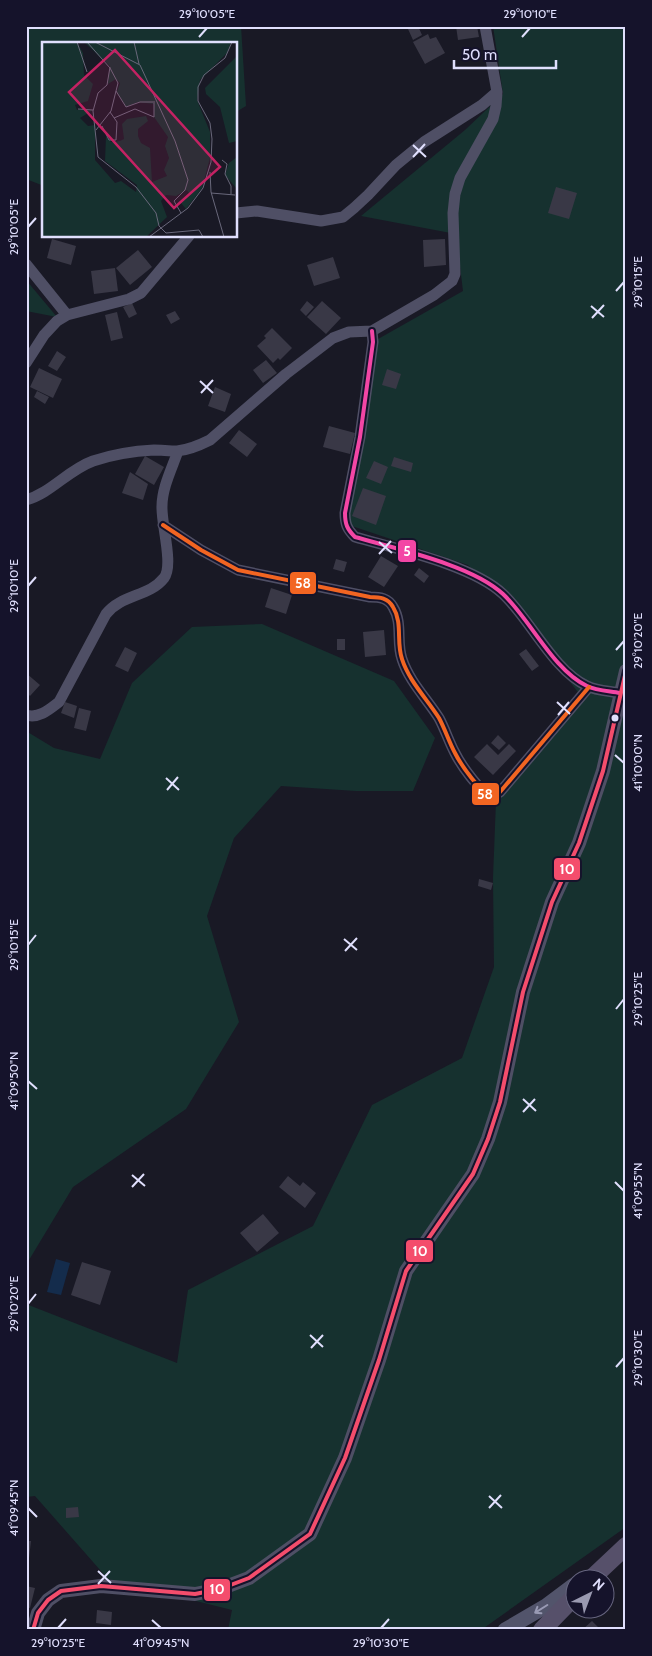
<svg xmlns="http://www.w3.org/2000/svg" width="652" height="1656" viewBox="0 0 652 1656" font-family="Cabin,sans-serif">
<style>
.green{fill:#16312f}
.water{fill:#142c4c}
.building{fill:#393846}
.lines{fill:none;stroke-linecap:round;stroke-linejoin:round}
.minor{stroke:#4f4f65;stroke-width:11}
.tertiary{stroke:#4f4f65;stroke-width:14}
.secondary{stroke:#52546b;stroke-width:15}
.primary{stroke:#56506a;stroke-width:18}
.bus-1-casing{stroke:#15132b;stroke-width:8}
.bus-2-casing{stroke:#15132b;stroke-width:8}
.bus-3-casing{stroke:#15132b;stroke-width:8}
.bus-1{stroke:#f346a5;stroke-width:4}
.bus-2{stroke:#f26522;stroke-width:4}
.bus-3{stroke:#f44d6c;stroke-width:4}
.oneway{stroke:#999ab4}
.ticks{fill:none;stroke:#e0dffd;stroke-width:2}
.bus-dot{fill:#e0dffd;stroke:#15132b;stroke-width:2}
.inset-road{fill:none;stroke:#69687b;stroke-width:1}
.view{fill:#c42263;fill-opacity:0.15;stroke:#c42263;stroke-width:2.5}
.inset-edge{fill:none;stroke:#e0dffd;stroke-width:2.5}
.line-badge{stroke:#15132b;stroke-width:2}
.badge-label{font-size:14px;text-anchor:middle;font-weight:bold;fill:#fff}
.neatline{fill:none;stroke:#e0dffd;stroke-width:2}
.ticks-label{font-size:12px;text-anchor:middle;fill:#e0dffd}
</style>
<rect width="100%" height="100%" fill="#191925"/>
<path class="green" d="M26,26H241L246,106L236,112V44H44V186L26,179Z
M493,26H626V1527L481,1630H228L232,1610L108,1579L35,1496L26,1497V1304L177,1363L188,1290L313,1226L372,1105L462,1058L494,967L493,878L496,801L580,695L524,621L468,565L343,523L371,343L463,291L456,234L361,216L465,130L503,94Z
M26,280L57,317L26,311Z
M262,624L394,681L435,738L413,791H356L281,786L234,838L207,916L239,1022L186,1109L73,1187L26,1265V731L54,748L100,759L132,683L192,627Z"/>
<path class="water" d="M56,1259L70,1263L61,1295L47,1292Z"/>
<path class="building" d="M414,26H418L422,35L413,40L408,29Z
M456,26H477L479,37L458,40Z
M428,34L430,39L436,37L445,53L425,64L413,42Z
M556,187L577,193L569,219L548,213Z
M52,239L76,246L71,265L47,258Z
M445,239L446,265L424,267L423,240Z
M138,250L152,267L130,285L116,268Z
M333,257L340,278L314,286L307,265Z
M115,268L118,291L94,294L91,271Z
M307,301L314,307L306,316L300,310Z
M322,301L341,318L326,334L307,317Z
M132,303L137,314L129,318L123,307Z
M175,311L180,319L171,324L166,315Z
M117,312L123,338L111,341L105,315Z
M272,328L292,348L280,360L278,358L273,363L257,346L266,338L264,336Z
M57,351L66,357L57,371L48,366Z
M266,360L277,373L263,383L253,370Z
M39,368L62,379L53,398L30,387Z
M387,369L401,374L396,389L382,385Z
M215,387L231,394L225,412L208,406Z
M37,391L49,397L45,404L34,397Z
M329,426L355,433L350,454L323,447Z
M239,430L257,444L247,457L229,443Z
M145,456L164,467L154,485L135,474Z
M394,457L413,463L411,472L391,466Z
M374,461L388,467L381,484L366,478Z
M130,472L148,484L143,500L122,493Z
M363,488L386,496L376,525L352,516Z
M381,556L398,566L384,587L368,577Z
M336,559L347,562L344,572L333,569Z
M419,568L429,576L424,583L414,575Z
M271,588L292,595L286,614L265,607Z
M384,630L386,655L365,657L363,632Z
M337,639H345V650H337Z
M125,647L137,653L128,672L115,666Z
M526,649L539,666L532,671L519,654Z
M26,673L40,685L30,696L26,692Z
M65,702L77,706L74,718L61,713Z
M79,708L91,711L86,731L74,728Z
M498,735L506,743L499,750L491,743Z
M487,744L498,755L509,744L516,751L493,775L474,757Z
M479,879L493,883L491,890L478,886Z
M288,1176L300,1186L303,1182L316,1193L305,1208L279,1187Z
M263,1214L279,1233L257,1252L240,1233Z
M82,1262L111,1271L100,1305L71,1295Z
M78,1507L79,1517L66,1518V1508Z
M26,1541H31L29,1558H26Z
M26,1586L35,1588L30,1608L26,1607Z
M97,1610L112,1612L111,1625L96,1623Z
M592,1621L601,1630H582Z"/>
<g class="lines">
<path class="minor" d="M236,213L257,211L321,221L343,217L354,208L368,195L396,165L424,142L482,105L497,92
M26,264L67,315
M372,331L373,342L360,437L345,513C345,524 347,529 355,537C397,549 472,565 503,594C530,619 553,670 587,686C597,691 610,691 620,693
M26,363L44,335L57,321L67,315L129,299L141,293L189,236
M26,500C51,493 68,470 93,461C111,455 134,451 154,450C161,450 169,451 177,451C189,450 200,445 210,440L286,374L333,338L349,332L372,331L434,295L452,281L455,274L453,213L455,194L460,178L493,119L496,106L497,92L485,26
M163,525L201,550L238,570L370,597C380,597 388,598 393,607C403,623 396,642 402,659C409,681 427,699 439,718C445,729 449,742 455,753C463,769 475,783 487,796H493L500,792L589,687
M26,715C39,719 50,709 59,702L106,614C122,594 149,597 164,578C174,565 161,524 162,506C162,488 172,468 178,451"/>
<path class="tertiary" d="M33,1630L38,1613L48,1600L61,1591L101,1586L195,1594L220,1589L249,1578L310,1534L345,1458L379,1360L406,1271L473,1174L488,1139L500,1102L523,992L552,902L579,843L603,771L626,671"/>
<path class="secondary" d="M505,1630L546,1606L574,1585"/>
<path class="primary" d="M592,1578L626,1546
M542,1630L574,1597"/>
<defs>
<path id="bus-1" d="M372,331L373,342L360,437L345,513C345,524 347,529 355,537C397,549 472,565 503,594C530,619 553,670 587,686C597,691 610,691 620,693"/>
<path id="bus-2" d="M163,525L201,550L238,570L370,597C380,597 388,598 393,607C403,623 396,642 402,659C409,681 427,699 439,718C445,729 449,742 455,753C463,769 475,783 487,796H493L500,792L589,687"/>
<path id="bus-3" d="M33,1630L38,1613L48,1600L61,1591L101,1586L195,1594L220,1589L249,1578L310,1534L345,1458L379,1360L406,1271L473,1174L488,1139L500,1102L523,992L552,902L579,843L603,771L626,671"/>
</defs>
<use href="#bus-1" class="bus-1-casing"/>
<use href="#bus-2" class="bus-2-casing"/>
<use href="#bus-3" class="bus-3-casing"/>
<use href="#bus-1" class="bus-1"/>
<use href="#bus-2" class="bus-2"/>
<use href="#bus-3" class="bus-3"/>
</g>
<defs><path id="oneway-shaft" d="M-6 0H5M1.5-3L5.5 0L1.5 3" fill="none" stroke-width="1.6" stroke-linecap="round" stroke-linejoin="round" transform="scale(1.25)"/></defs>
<use class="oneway" href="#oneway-shaft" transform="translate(541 1609) rotate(148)"/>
<path class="ticks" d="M199,37L207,28M522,37L530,28M413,145L426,157M413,157L425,144M28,227L36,218M616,291L624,282M591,306L604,317M592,318L604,305M200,381L213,393M201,393L213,380M379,542L392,553M379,554L391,541M28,586L36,577M616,650L624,641M557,702L570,714M558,715L569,702M615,755L624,763M166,778L179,790M167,790L178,777M344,939L357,950M28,945L36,935M345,951L357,938M616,1009L624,999M28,1081L37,1089M523,1099L536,1111M523,1112L535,1099M132,1175L145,1186M615,1182L624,1191M132,1187L144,1174M28,1304L36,1294M310,1335L323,1347M311,1348L323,1335M616,1367L624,1358M489,1496L502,1508M28,1508L37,1517M489,1508L501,1495M98,1571L111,1583M98,1584L110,1571M152,1620L161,1628M58,1628L66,1619M381,1628L389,1619"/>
<circle class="bus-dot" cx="615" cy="718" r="4.5"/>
<g transform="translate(42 42)">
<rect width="195" height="195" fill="#191925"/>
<path d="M0,0H35L41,11L42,33L51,42L46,59L33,63L35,68H51L38,76L46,84L53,83V118L73,141L79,139L94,150L95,143L63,119L64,94L69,100L78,99L82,97L80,82L85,77L104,74L106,79L96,87V94L99,101L108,106L110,140L125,134L122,128L127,116L123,104L126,95L112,75V62L96,60L84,65L75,50L78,41L74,37L66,42L68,24L42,0H189L185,11L158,38L155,58L168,90V116L160,146L144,167L139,161L148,153L145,148L134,154L124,153L119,159L125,175L104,195H0ZM195,14V99L187,101L178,65L164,52L163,46ZM195,115V147L183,133L187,121Z" fill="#16312f"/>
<path class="inset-road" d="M35,0L45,30M45,0L68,26L76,41L69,69L54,88M53,0L98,23L133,99L146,138L143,148L132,159L139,171M92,0L97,22M68,25L65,43L56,51L51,69L56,115L94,145L114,171L117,184L124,191L157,188L161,195M74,49L84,65L98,60H113M36,67L51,68M72,76L93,67L112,75V61M60,84L67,98H74L75,80L68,70M180,118L185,122L183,132L189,144V152M168,130L169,150L182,195M169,151L193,153M107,195L146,166L161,146L169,120L170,97L168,81L156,59V45L162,33L183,16L190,0"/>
<path class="view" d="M73,8L178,125L132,166L27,50Z"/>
<rect width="195" height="195" class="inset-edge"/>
</g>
<g class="line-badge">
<rect x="397" y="539" width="20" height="24" rx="5" fill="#f346a5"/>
<rect x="289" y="571" width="28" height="24" rx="5" fill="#f26522"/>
<rect x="471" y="782" width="29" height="24" rx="5" fill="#f26522"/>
<rect x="553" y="857" width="28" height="24" rx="5" fill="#f44d6c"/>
<rect x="405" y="1239" width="29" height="24" rx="5" fill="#f44d6c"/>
<rect x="203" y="1578" width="28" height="24" rx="5" fill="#f44d6c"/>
</g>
<g class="badge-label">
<text x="407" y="556">5</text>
<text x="303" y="588">58</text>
<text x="485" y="799">58</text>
<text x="567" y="874">10</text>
<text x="420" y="1256">10</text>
<text x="217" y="1594">10</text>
</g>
<rect width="652" height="1656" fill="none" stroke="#15132b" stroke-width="55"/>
<g transform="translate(590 1594) rotate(42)"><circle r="24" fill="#15132b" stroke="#66657f"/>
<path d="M0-4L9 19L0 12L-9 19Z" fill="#9a9ab1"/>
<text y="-8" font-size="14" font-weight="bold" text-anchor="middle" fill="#e0dffd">N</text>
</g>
<path d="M454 60v8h102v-8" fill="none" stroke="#e0dffd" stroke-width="2.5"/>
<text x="462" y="60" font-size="15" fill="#e0dffd" stroke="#15132b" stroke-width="4" paint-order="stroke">50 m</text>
<rect x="28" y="28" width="596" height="1600" class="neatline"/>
<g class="ticks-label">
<text x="207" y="18">29°10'05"E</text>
<text x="530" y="18">29°10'10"E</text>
<text transform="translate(14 227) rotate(-90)" y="4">29°10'05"E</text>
<text transform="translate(638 282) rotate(-90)" y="4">29°10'15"E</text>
<text transform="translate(14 586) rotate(-90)" y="4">29°10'10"E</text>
<text transform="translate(638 641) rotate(-90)" y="4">29°10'20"E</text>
<text transform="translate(638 763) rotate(-90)" y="4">41°10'00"N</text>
<text transform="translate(14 945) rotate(-90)" y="4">29°10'15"E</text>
<text transform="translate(638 999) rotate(-90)" y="4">29°10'25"E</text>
<text transform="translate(14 1081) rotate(-90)" y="4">41°09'50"N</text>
<text transform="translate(638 1191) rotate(-90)" y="4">41°09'55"N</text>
<text transform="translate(14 1304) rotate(-90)" y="4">29°10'20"E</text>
<text transform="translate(638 1358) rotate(-90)" y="4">29°10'30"E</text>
<text transform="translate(14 1508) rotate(-90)" y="4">41°09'45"N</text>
<text x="58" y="1647">29°10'25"E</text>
<text x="161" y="1647">41°09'45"N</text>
<text x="381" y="1647">29°10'30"E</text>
</g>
</svg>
